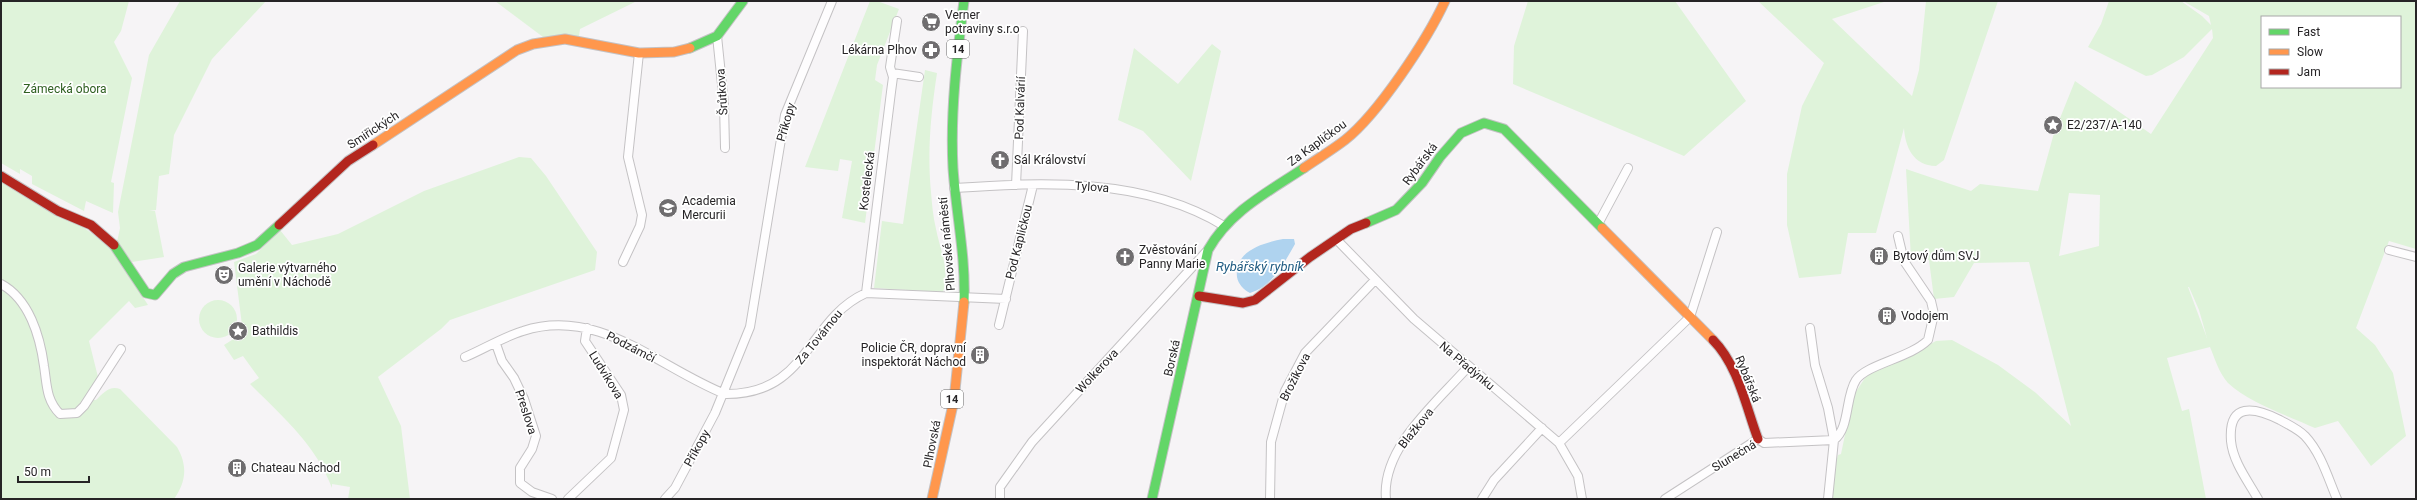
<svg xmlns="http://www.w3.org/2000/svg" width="2417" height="500" viewBox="0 0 2417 500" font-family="Roboto,sans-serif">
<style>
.green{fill:#dff3da;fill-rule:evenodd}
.water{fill:#afd3ef}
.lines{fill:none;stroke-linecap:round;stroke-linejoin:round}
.street-casing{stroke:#c4c2c4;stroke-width:10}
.fast-casing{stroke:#c4c2c4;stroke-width:11}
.slow-casing{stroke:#c4c2c4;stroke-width:11}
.jam-casing{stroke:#c4c2c4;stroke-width:11}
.street{stroke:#fefdfe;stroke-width:8}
.fast{stroke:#63d668;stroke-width:9}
.slow{stroke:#ff974d;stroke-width:9}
.jam{stroke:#b3261e;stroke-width:9}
.labels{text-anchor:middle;stroke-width:3.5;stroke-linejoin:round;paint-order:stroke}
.shield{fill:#fff;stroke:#676667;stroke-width:1}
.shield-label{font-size:11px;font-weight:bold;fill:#262426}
.poi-label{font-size:12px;fill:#262426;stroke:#fff;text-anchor:start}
.park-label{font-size:12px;fill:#2f6021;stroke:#fff}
.street-label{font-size:12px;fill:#262426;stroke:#fff}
.water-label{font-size:13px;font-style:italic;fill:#225d83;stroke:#fff}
</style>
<rect width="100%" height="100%" fill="#f6f4f6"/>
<path class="green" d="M1,1H129L121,31L114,42L132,78L111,182L114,183L113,213L86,201L84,211L32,184V176L20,169V174L1,163Z
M180,1H266L212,59L174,135L169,174L159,176L156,210L149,211H155L164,257L132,262L117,242L120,228L118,212L149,55Z
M495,1H637L580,29L579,36L543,37Z
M870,1H877L899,9L877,65L875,80L883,85L865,223L842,218L852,161L840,159L838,171L805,167Z
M1528,1H1675L1746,101L1684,156L1513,84L1514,46Z
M1758,1H1887L1832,19L1912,96L1919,70L1926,1H1998L1944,160L1936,166C1913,166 1905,146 1904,128L1876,233H1848L1841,274L1799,278L1787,225V174L1802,106L1824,63Z
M2109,1H2181L2202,16L2211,25L2209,16L2183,1H2416V249L2389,241L2356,328L2375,345L2393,373L2406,436L2371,466L2338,421L2315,428C2289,416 2249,403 2228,383C2219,373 2215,359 2210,347L2167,358L2182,411L2189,409L2206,499H1832L1835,465L1838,455L1841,454L1853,396L1867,375L1910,355L1936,341L1952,340L1998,365L2036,393L2071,426L2029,262L1974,263L1954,297L1934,299L1929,260L1911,258L1906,169L1971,191L1980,184L2038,191L2054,133L2075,81L2151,134L2213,38L2212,29L2184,57L2152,75L2146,76L2088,47L2101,24ZM2262,17H2400V87H2262ZM2069,193L2100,195L2099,246L2059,256ZM2189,287L2199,310L2207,338L2188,287Z
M1212,44L1221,51L1191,181L1143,131L1118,120L1134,48L1178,84Z
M925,70L937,73C931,113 927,151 931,192C932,204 933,217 936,229C940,250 950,269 943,292L874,288L882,221L903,224Z
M519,157L531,158L546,176L597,252L595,270L450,320L441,329L378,377L401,426L410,499H348L350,487L332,484V488C316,445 282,416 250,384L259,378L243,356L234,360L224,345L243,333L234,262L256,254L280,230L292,245L338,234L424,191Z
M1,181C36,200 76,218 106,245C124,261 135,285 148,305L135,308L129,301L89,341L98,377L85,399L96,400C103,393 110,385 120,389L177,447C188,466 186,482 174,499H1Z
M199 319a19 19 0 1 1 38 0a19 19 0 1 1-38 0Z"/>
<path class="water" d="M1283,239H1294L1295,244C1284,263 1273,286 1250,293C1244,290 1238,284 1237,277C1234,251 1263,243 1283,239Z"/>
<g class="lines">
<defs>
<path id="street" d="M717,36L724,104L725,148
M892,73L919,77
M1016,185L1023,31
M954,188C1043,182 1144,177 1224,226
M1598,224L1628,168
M1337,240L1414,319L1559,443L1578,476L1582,499
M2389,250L2416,257
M623,262L640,226L642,215L628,157L639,53
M1,284C29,299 40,336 44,366C47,385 46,400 60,414L77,413L84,406L121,349
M866,293L891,92L893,77L890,67L897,21
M999,325L1033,185
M1810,328L1815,365L1828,408L1834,440L1828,499
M496,344L502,361L514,378L524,399L536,436L532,449L520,468V483L532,492L552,499
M465,357C484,349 503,337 523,331C599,306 659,368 725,394C809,395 806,320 866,293L1006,299
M1559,443L1690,317L1717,232
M568,499L611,458L624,410L621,395L585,341L587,328
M665,499L675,488L715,413L750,327L785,115L832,1
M1000,499V487L1032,442L1206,252
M1270,499L1271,442L1285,391L1305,353L1375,280
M1386,499C1381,448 1436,403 1468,367
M1482,499L1494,480L1542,428
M1665,499L1758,439L1764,443L1834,440C1850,428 1845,397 1856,380C1867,364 1910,358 1928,340L1934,314L1931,301L1904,261L1898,236
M2258,499C2248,481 2233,462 2231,441C2228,402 2254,407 2280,420C2289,425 2298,429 2305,436C2321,453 2328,478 2337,499"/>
<path id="fast" d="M690,48L717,36L743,1
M1366,223L1396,210L1422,183L1440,157L1461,133L1484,123L1504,129L1602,228
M114,245L146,293L155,295L173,274L184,267L238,253L257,245L279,225
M964,302C966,257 956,213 953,168C950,112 957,56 964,1
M1152,499L1208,250C1230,211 1268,192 1304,168"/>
<path id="slow" d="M373,145L517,50L533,44L565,39L639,53L674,52L690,48
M1304,168C1317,159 1332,150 1345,140C1378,114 1427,40 1445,1
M1602,228L1713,340
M932,499L954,400L964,302"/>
<path id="jam" d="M1,176L58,211L91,225L114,245
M279,225L348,161L373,145
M1199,296L1243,303L1255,300L1310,257L1351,229L1366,223
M1713,340C1738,365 1746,407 1758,439"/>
</defs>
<use href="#street" class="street-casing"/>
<use href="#fast" class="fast-casing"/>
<use href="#slow" class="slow-casing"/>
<use href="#jam" class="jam-casing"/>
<use href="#street" class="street"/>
<use href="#fast" class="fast"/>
<use href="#slow" class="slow"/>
<use href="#jam" class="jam"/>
</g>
<defs>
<symbol id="supermarket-disc" viewBox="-11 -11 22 22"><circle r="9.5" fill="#6f6d6f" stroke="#fff"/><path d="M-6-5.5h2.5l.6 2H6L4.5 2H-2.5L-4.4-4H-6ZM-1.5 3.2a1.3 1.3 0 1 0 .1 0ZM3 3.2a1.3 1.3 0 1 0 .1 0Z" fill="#fff"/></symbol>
<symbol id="pharmacy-disc" viewBox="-11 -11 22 22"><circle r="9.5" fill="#6f6d6f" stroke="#fff"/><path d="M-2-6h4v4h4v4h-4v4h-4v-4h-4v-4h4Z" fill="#fff"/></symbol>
<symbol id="sight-disc" viewBox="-11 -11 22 22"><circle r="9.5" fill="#6f6d6f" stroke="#fff"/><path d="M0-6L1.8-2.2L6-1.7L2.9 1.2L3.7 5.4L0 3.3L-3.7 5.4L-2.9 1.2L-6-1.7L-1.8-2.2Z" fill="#fff"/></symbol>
<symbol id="church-disc" viewBox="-11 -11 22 22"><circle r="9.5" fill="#6f6d6f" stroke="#fff"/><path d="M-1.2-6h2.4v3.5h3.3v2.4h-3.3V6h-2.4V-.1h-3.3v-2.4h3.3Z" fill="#fff"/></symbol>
<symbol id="university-disc" viewBox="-11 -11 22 22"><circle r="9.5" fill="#6f6d6f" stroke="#fff"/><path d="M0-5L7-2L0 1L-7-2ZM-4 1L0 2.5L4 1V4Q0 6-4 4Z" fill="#fff"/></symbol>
<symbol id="building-disc" viewBox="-11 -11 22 22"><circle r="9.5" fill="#6f6d6f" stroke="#fff"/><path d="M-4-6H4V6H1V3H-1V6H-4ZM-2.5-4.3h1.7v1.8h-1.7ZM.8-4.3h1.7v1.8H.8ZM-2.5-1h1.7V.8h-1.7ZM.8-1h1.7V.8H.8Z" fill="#fff"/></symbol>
<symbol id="theatre-disc" viewBox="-11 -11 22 22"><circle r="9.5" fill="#6f6d6f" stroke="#fff"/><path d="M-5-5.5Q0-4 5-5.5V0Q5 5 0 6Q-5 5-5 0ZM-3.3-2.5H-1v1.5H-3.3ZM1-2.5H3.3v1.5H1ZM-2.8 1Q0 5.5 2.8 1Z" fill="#fff"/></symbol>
</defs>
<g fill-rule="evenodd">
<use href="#supermarket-disc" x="920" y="11" width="22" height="22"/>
<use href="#pharmacy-disc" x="920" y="39" width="22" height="22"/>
<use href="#sight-disc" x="2042" y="114" width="22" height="22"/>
<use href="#church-disc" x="989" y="149" width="22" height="22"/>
<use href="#university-disc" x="657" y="197" width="22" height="22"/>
<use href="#building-disc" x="1868" y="245" width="22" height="22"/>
<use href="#church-disc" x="1114" y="246" width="22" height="22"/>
<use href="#theatre-disc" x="213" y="264" width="22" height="22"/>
<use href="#building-disc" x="1876" y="305" width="22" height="22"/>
<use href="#sight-disc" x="227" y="320" width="22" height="22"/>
<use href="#building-disc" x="969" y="344" width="22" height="22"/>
<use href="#building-disc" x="226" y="457" width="22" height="22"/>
</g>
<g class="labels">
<g class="shield">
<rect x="947" y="40" width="22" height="18" rx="3"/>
<rect x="941" y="390" width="22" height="18" rx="3"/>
</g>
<g class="shield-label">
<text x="958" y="53">14</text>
<text x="952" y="403">14</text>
</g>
<g class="poi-label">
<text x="945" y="19">Verner<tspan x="945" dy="14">potraviny s.r.o</tspan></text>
<text x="917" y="54" text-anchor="end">Lékárna Plhov</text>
<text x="2067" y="129">E2/237/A-140</text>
<text x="1014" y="164">Sál Království</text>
<text x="682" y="205">Academia<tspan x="682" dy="14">Mercurii</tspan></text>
<text x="1139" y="254">Zvěstování<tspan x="1139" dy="14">Panny Marie</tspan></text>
<text x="1893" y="260">Bytový dům SVJ</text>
<text x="238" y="272">Galerie výtvarného<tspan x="238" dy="14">umění v Náchodě</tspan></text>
<text x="1901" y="320">Vodojem</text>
<text x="252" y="335">Bathildis</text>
<text x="966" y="352" text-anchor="end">Policie ČR, dopravní<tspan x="966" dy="14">inspektorát Náchod</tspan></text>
<text x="251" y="472">Chateau Náchod</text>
</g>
<g class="park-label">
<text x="65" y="93">Zámecká obora</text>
</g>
<g class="street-label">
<text transform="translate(722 92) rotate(-94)" y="4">Šrůtkova</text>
<text transform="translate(1020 108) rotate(-88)" y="4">Pod Kalvárií</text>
<text transform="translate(786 122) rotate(-74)" y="4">Příkopy</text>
<text transform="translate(373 130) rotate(-33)" y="4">Smiřických</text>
<text transform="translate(1317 143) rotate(-36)" y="4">Za Kapličkou</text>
<text transform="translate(1420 164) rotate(-53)" y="4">Rybářská</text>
<text transform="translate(867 181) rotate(-83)" y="4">Kostelecká</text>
<text transform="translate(1092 187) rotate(4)" y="4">Tylova</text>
<text transform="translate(1019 242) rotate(-76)" y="4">Pod Kapličkou</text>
<text transform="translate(947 244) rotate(-95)" y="4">Plhovské náměstí</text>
<text transform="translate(819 337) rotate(-51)" y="4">Za Továrnou</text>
<text transform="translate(631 347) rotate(27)" y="4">Podzámčí</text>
<text transform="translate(1172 358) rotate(-77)" y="4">Borská</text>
<text transform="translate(1467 366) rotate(40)" y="4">Na Přadýnku</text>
<text transform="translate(1097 371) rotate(-47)" y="4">Wolkerova</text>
<text transform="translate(606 375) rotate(58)" y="4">Ludvíkova</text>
<text transform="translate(1295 377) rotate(-63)" y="4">Brožíkova</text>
<text transform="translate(1748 379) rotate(68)" y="4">Rybářská</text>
<text transform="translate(526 412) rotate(72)" y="4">Preslova</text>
<text transform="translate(1416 428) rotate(-51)" y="4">Blažkova</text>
<text transform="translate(932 444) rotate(-79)" y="4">Plhovská</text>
<text transform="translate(697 448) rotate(-61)" y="4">Příkopy</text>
<text transform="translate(1734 456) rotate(-31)" y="4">Slunečná</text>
</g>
<g class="water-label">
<text x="1260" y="271">Rybářský rybník</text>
</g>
</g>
<rect width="2417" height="500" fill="none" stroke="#262426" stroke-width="4"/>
<rect x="2261" y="16" width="140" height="72" fill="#ffffff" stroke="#a8a7a8"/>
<rect x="2269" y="29" width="20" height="6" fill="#63d668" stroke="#a8a7a8"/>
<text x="2297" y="36" font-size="12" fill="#262426">Fast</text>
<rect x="2269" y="49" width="20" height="6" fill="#ff974d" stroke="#a8a7a8"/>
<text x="2297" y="56" font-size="12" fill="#262426">Slow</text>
<rect x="2269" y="69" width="20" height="6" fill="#b3261e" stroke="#a8a7a8"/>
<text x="2297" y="76" font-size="12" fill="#262426">Jam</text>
<path d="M18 476v6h71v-6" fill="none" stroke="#262426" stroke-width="2"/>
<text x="24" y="476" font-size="12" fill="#262426" stroke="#ffffff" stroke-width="3" paint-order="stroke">50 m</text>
</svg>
